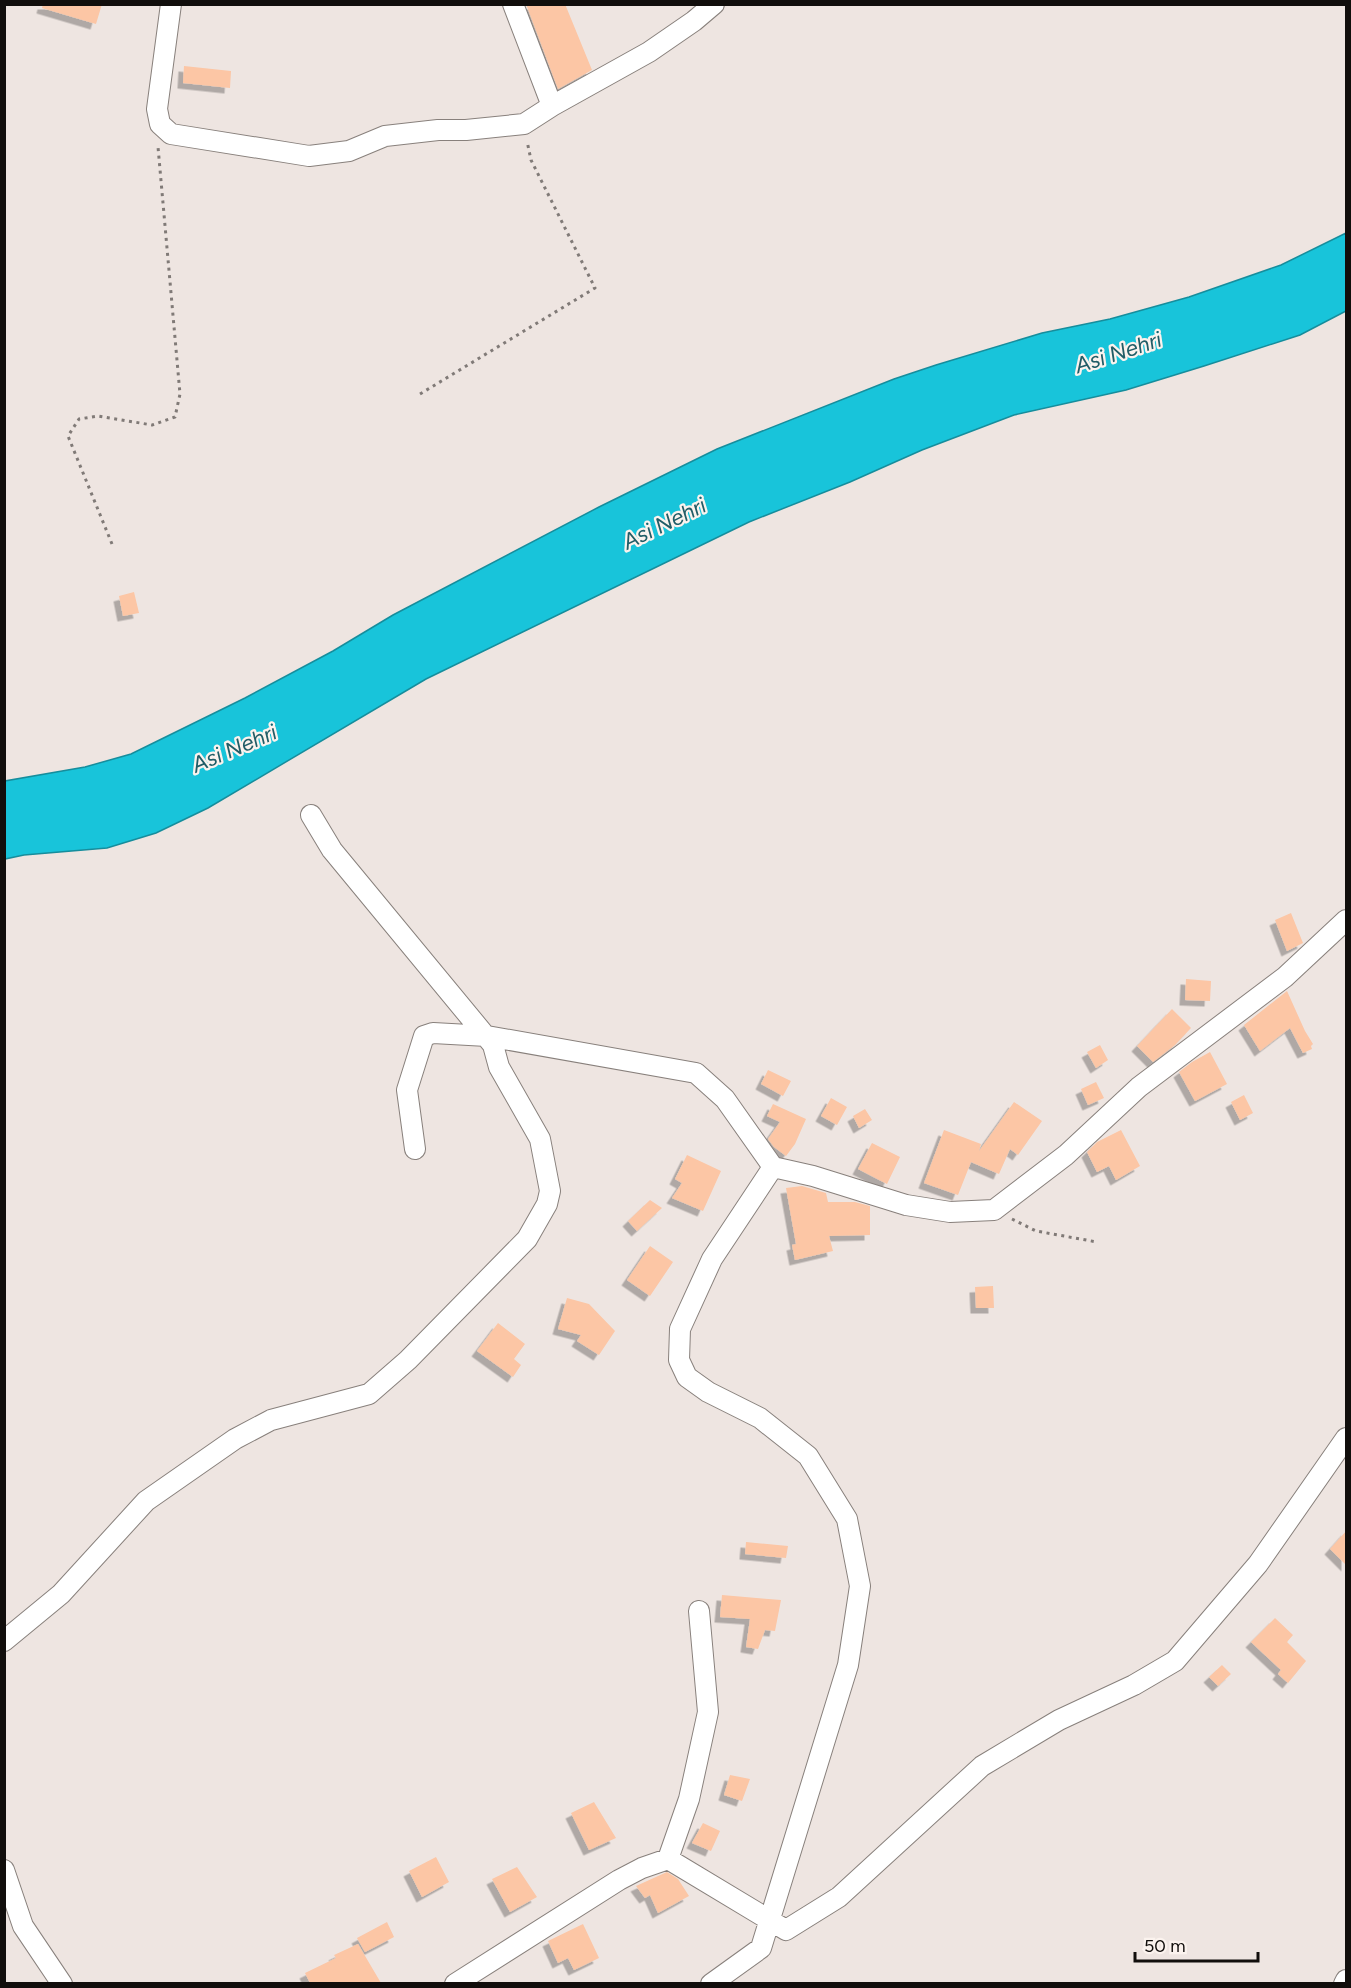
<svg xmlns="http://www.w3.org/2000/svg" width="1351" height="1988" viewBox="0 0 1351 1988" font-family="Figtree,sans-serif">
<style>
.water{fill:#18c4da;stroke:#168d9c;stroke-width:1.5}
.building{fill:#fcc6a5;filter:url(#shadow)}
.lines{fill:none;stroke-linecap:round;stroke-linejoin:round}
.minor-casing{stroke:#88807c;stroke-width:22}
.path{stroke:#807a77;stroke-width:3;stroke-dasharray:3 4.5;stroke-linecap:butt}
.minor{stroke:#fff;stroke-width:20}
.labels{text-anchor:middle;stroke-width:4.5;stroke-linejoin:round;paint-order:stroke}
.water-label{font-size:22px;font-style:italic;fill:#215d67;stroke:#fbf3ee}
</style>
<defs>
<filter id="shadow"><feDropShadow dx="-5.5" dy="5.5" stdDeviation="0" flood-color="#0004"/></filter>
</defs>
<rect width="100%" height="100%" fill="#eee5e1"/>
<path class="water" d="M1346,233V311L1300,335L1204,366L1126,390L1014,415L922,450L850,482L749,522L426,679L208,808L156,833L107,848L24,855L5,859V781L85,767L131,754L245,698L333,651L393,615L599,507L717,449L894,379L936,365L1042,333L1110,319L1189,297L1281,265Z"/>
<path class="building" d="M43,4H102L96,24L42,8Z
M526,4H565L592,70L558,89Z
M184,66L231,71L230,88L183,83Z
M134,592L139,613L123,616L119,596Z
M1291,913L1303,943L1287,951L1275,920Z
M1186,979L1211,981L1210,1001L1185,1000Z
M1287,991L1305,1031L1313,1044L1311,1046L1312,1049L1303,1053L1290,1028L1260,1051L1244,1025Z
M1172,1009L1191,1028L1175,1045L1153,1062L1137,1046Z
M1100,1045L1108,1060L1096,1068L1087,1052Z
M1210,1052L1227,1084L1195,1101L1179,1072L1192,1062Z
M768,1070L791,1081L783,1096L761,1084Z
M1096,1082L1104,1098L1088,1105L1081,1089Z
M1244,1095L1253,1113L1240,1120L1231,1102Z
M831,1098L847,1107L837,1125L821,1116Z
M1014,1102L1042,1121L1018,1155L1010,1149L999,1174L971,1162L958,1195L924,1183L944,1130L981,1144L979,1151Z
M773,1104L806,1119L795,1144L786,1156L774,1147L768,1139L780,1122L767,1116Z
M865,1109L872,1120L859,1128L853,1116Z
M1121,1130L1140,1166L1116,1180L1109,1166L1097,1172L1087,1152L1097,1142Z
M872,1143L900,1157L887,1184L858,1169Z
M687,1155L721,1171L703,1211L672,1198L682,1183L675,1179Z
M802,1186L826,1193L828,1202H855L870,1206V1235L829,1236L833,1251L795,1260L792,1245L796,1244L786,1188Z
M650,1200L662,1208L637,1231L628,1221Z
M650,1246L673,1262L650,1296L627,1280Z
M993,1286L994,1308H976L975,1287Z
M567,1298L589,1304L615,1331L599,1355L577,1341L581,1335L558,1329Z
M498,1323L525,1344L514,1359L521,1365L513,1377L477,1351Z
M1347,1530V1566L1330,1549Z
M746,1542L788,1546L786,1558L745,1554Z
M722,1595L781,1600L775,1631L765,1630L758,1649L746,1647L750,1619L720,1617Z
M1275,1618L1293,1635L1287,1642L1306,1661L1288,1683L1278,1674L1281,1670L1251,1642Z
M1222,1665L1231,1674L1218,1686L1209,1677Z
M730,1775L750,1779L742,1801L724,1795Z
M594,1802L616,1838L589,1850L571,1813Z
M703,1823L720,1831L711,1851L692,1843Z
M436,1857L449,1882L422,1897L409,1871Z
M517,1867L537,1897L510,1912L492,1879Z
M667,1872L678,1879L689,1896L658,1913L650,1895L645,1898L636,1886Z
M387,1922L394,1937L365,1952L357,1938Z
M583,1924L599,1958L574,1970L568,1958L558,1963L548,1941Z
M358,1944L381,1983H310L305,1973L336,1958L334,1955Z"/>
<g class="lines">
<defs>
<path id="minor" d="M171,4L157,109L160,124L171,134L309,156L349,151L385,136L438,130H466L524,124L552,106L649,52L694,21L714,4
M513,4L552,106
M415,1149L407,1090L424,1036L433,1033L487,1036L696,1073L725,1099L773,1167L813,1176L906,1205L950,1212L994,1210L1066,1155L1139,1087L1285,977L1346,920
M4,1641L61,1594L146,1501L235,1439L271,1420L369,1394L408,1360L527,1239L547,1204L550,1191L540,1139L499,1067L493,1045L332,850L311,815
M668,1859L689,1799L708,1712L699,1611
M4,1870L23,1926L62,1984
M455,1984L619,1880L642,1868L668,1859L786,1930L839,1897L982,1766L1059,1720L1134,1685L1175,1661L1258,1564L1346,1438
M711,1984L761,1948L848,1665L860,1586L847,1519L808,1456L760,1418L708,1392L687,1377L679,1360L680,1329L712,1259L773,1167
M1344,1984L1346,1980"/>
</defs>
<use href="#minor" class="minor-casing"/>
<path class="path" d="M420,394L595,288L531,160L527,141
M112,544L68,436L79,419L98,416L152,425L175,417L180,394L158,147
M1012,1219L1036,1231L1097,1242"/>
<use href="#minor" class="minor"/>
</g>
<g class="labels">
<g class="water-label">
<text transform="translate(1118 352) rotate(-18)" y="8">Asi Nehri</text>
<text transform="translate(664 523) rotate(-26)" y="8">Asi Nehri</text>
<text transform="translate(234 748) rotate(-23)" y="8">Asi Nehri</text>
</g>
</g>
<rect width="1351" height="1988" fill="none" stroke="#110e0c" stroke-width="12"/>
<path d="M1135 1952v9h123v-9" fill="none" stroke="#110e0c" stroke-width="3"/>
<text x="1144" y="1952" font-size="18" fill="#110e0c" stroke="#fbf3ee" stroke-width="4.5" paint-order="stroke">50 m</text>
</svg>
